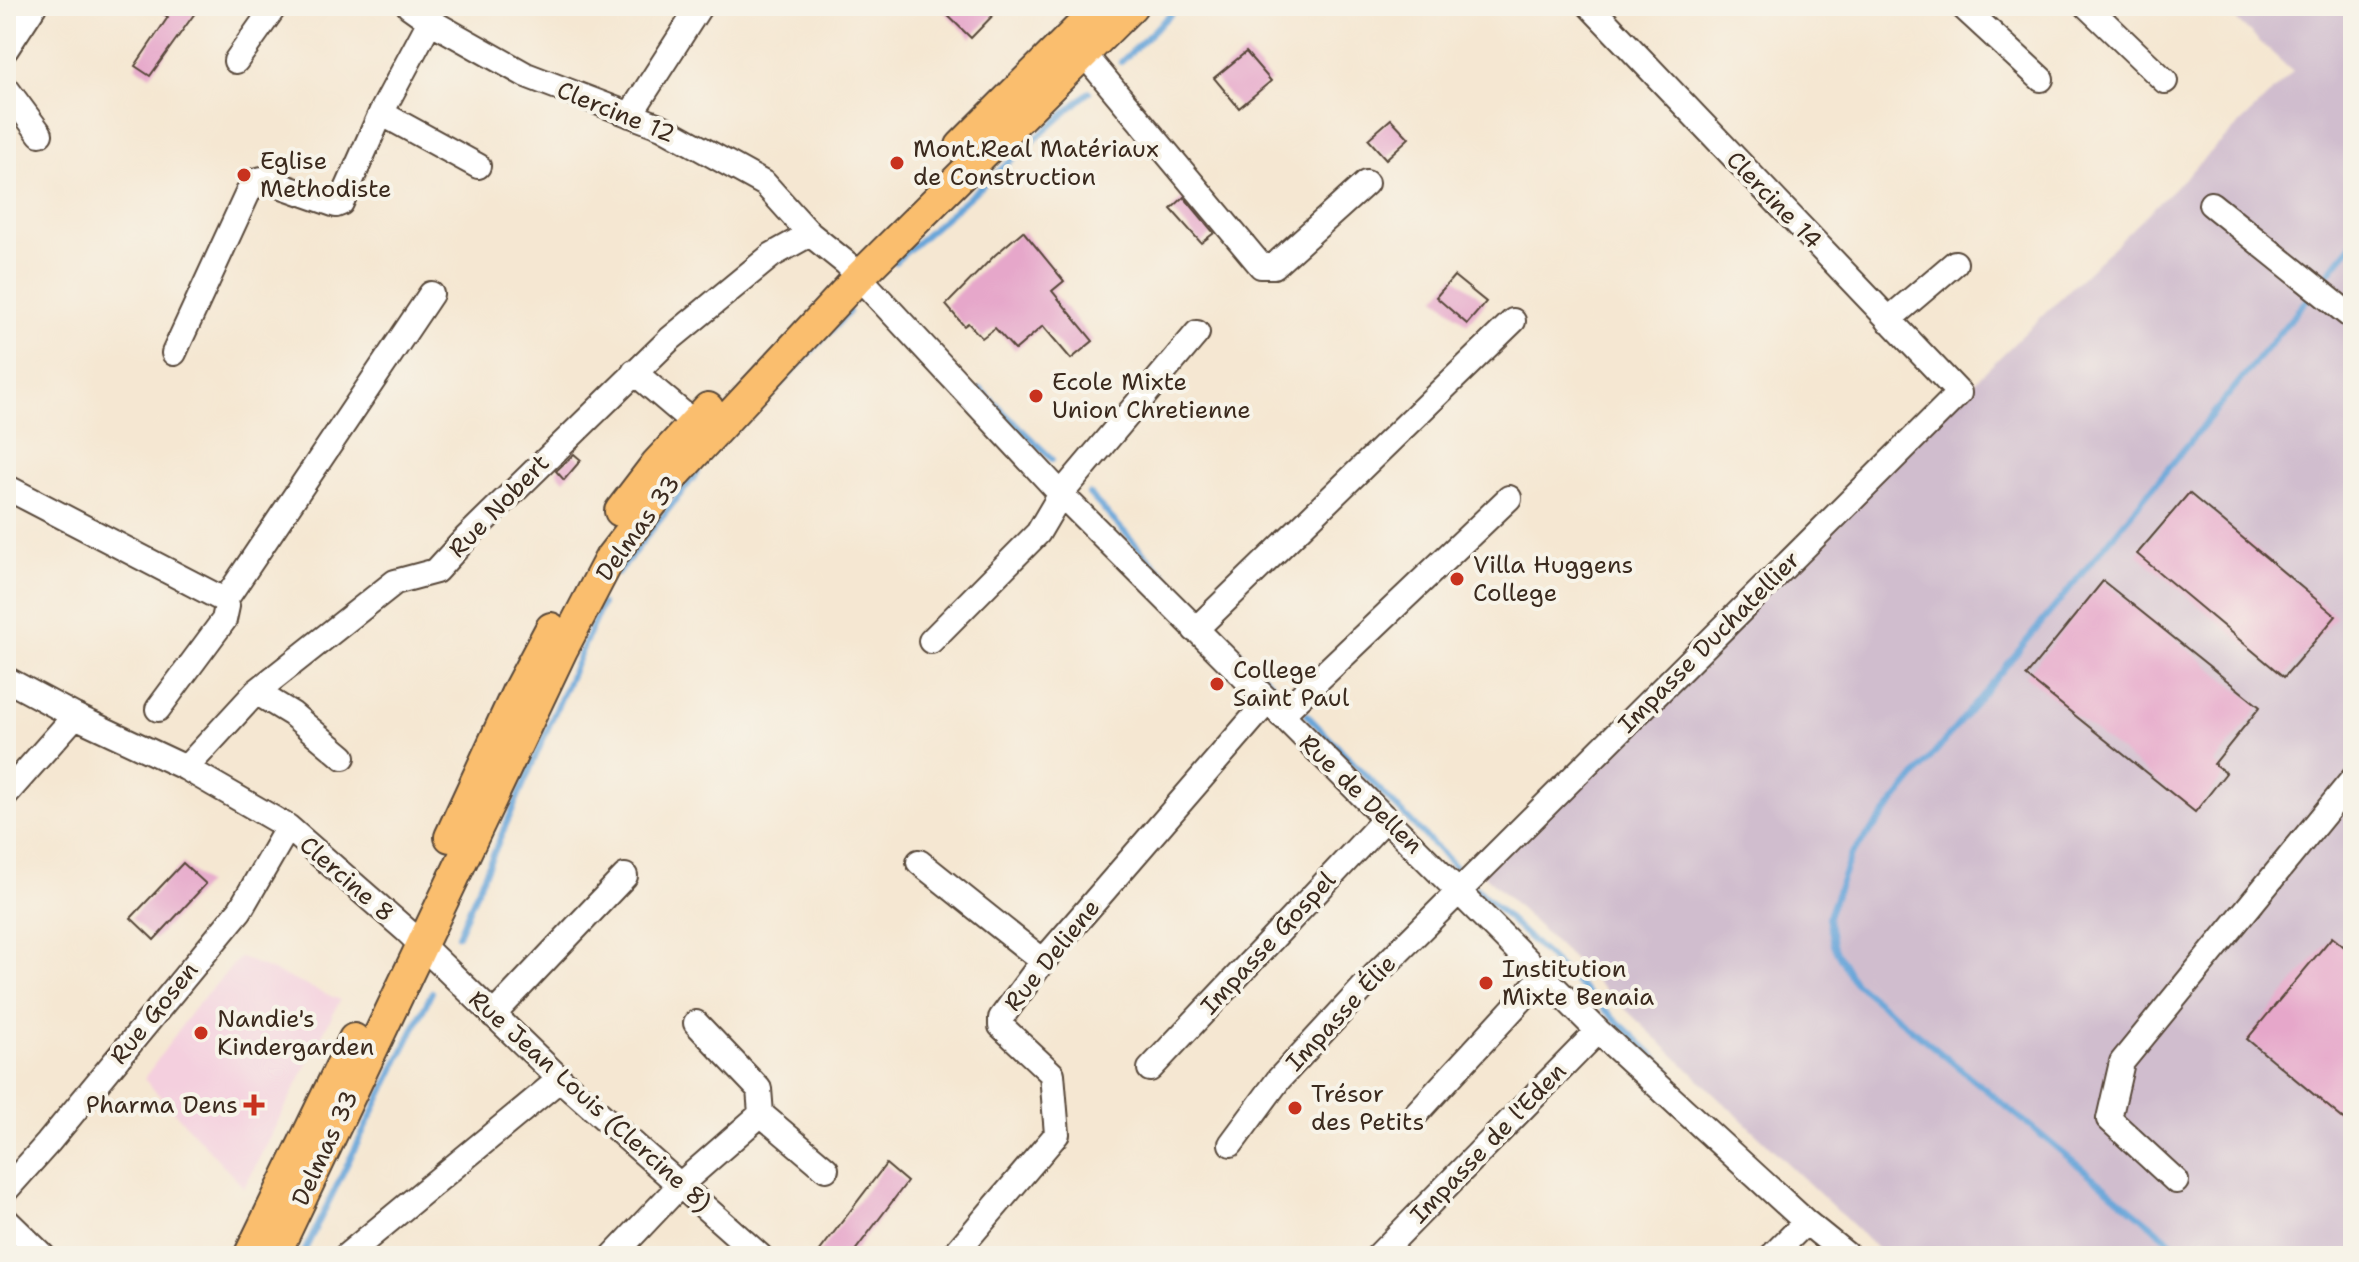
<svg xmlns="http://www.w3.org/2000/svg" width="2359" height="1262" viewBox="0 0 2359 1262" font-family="'Shantell Sans',sans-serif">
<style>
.built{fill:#f4cfde}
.industrial{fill:#d0bdce}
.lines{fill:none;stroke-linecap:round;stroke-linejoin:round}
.stream{stroke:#67a5d9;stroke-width:6}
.building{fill:#e6a7ca}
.minor-casing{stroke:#574639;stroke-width:28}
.major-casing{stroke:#574639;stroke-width:34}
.minor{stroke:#fff;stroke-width:24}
.major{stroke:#fabe6e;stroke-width:30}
.poi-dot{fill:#c8321e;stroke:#f7f3e8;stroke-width:3}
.labels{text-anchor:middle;stroke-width:8;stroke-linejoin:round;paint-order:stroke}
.street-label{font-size:24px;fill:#3b2a1e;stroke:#f7f3e8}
.poi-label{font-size:24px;fill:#3b2a1e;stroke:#f7f3e8;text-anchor:start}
</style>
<rect width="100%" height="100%" fill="#f7f3e8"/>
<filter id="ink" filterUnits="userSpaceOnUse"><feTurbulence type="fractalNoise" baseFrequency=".0125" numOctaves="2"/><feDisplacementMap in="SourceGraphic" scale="16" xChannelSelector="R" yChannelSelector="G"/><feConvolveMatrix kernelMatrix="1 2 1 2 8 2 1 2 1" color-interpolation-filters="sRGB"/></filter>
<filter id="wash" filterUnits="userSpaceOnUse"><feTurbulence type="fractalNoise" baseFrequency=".006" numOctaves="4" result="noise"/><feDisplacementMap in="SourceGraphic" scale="32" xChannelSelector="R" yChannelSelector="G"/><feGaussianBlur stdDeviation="1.8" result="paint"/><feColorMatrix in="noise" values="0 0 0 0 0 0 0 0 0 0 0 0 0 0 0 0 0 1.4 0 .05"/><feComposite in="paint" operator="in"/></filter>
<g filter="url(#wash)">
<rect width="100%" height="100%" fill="#f5e7d2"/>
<path class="built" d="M240,957L340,1000L244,1188L144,1079L192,1011Z"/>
<path class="industrial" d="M2221,6H2353V1256H1885L1476,867L2293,72Z"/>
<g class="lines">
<path class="stream" d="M1121,62L1179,6
M895,262L1089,92
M2319,285L2353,243
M980,389L1052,459
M768,397L849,312
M1089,494L1201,614
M618,573L698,472
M1209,623L1274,686
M1307,715L1458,870
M1476,888L1669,1070
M458,935L602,604
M302,1256L432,992
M2189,1256L1854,982L1833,945L1828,916L1851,855L2312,293"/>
</g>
<g id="blocks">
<path class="building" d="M152,6H200L150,76L135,66L168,17Z
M938,6H1002L971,38Z
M1246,52L1271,81L1239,108L1214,78Z
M1391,119L1409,138L1386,159L1368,139Z
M1184,197L1214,233L1201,243L1171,209Z
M1023,231L1064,281L1052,291L1093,341L1071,359L1043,326L1015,350L995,328L982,338L968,323L964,326L946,305L995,255Z
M1454,276L1486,302L1467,324L1436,297Z
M574,454L581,460L564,480L556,471Z
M2189,493L2336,616L2284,677L2137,554Z
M2103,581L2260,707L2214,764L2226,773L2195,812L2026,676Z
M183,863L206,884L154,940L131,918Z
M2332,937L2353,954V1127L2247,1039Z
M886,1164L907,1182L851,1256H816Z"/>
</g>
</g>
<g filter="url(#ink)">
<use href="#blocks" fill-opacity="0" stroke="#574639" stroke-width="2"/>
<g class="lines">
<defs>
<path id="minor" d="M409,6L430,21L526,75L662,127L765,184L810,234L846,263L1061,494L1598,1031L1806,1222L1848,1256
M1962,6L2041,79
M2087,6L2165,81
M6,49L34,6
M1084,54L1261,266H1274L1366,183
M236,61L275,6
M6,88L40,134
M381,113L478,166
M630,115L700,6
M2211,204L2353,318
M1888,320L1955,263
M174,353L251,186L255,181L262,179L336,205L341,203L381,113L430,21
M634,372L694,423
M6,487L218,597H225
M225,597L230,593L431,294
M1195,630L1513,321
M931,641L1038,533L1061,494L1197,333
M6,679L75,716L186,768L288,827L407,931L560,1079L760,1256
M256,692L292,714L343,757
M158,709L224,620L227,606L225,597
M1281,715L1509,498
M186,768L256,692L395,582L436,571L467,537L670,339L772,255L810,234
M6,794L75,716
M919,862L1043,961
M493,1015L625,876
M1150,1069L1386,818
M761,1114L826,1169
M1415,1115L1544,975
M1231,1144L1279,1079L1374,976L1959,393L1590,6
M2176,1181L2109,1119L2122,1062L2353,779
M6,1190L48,1143L240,910L288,827
M6,1220L43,1256
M346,1256L560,1079
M613,1256L681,1184L761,1114L759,1089L696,1023
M953,1256L1057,1134L1052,1074L1001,1026V1018L1043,961L1267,702
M1378,1256L1598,1031
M1772,1256L1806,1222"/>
<path id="major" d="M961,146L1101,6
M620,511L656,464L708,408
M450,837L517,692L551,628
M249,1256L354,1039
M274,1256L562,650L610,558L671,479L859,277L1132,6"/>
</defs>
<use href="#minor" class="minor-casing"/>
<use href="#major" class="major-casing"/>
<use href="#minor" class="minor"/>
<use href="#major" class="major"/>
</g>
</g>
<g class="poi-dot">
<circle cx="897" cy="163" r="8"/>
<circle cx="244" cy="175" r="8"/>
<circle cx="1036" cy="396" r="8"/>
<circle cx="1457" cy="579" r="8"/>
<circle cx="1217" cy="684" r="8"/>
<circle cx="1486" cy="983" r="8"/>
<circle cx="201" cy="1033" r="8"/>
<path d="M250 1093h8v8h8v8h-8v8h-8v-8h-8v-8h8z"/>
<circle cx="1295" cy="1108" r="8"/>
</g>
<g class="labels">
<g class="street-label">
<text transform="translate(616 112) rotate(22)" y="8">Clercine 12</text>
<text transform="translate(1774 200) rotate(46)" y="8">Clercine 14</text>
<text transform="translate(499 506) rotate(-46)" y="8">Rue Nobert</text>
<text transform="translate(638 528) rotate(-54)" y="8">Delmas 33</text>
<text transform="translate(1709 642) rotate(-45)" y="8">Impasse Duchatellier</text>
<text transform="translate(1361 794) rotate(44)" y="8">Rue de Dellen</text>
<text transform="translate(347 879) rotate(41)" y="8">Clercine 8</text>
<text transform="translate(1268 943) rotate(-47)" y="8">Impasse Gospel</text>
<text transform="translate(1052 955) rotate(-51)" y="8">Rue Deliene</text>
<text transform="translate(154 1013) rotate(-51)" y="8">Rue Gosen</text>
<text transform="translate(1341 1013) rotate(-47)" y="8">Impasse Élie</text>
<text transform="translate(590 1101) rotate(42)" y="8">Rue Jean Louis (Clercine 8)</text>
<text transform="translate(1488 1143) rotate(-46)" y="8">Impasse de l'Eden</text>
<text transform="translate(325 1148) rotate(-65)" y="8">Delmas 33</text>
</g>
<g class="poi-label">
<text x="913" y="157">Mont.Real Matériaux<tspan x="913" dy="28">de Construction</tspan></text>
<text x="260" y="169">Eglise<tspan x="260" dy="28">Methodiste</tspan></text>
<text x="1052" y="390">Ecole Mixte<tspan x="1052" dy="28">Union Chretienne</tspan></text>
<text x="1473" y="573">Villa Huggens<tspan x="1473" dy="28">College</tspan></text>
<text x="1233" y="678">College<tspan x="1233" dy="28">Saint Paul</tspan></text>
<text x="1502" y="977">Institution<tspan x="1502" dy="28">Mixte Benaia</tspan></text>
<text x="217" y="1027">Nandie's<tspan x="217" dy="28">Kindergarden</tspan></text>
<text x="1311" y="1102">Trésor<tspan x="1311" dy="28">des Petits</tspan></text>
<text x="238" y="1113" text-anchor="end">Pharma Dens</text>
</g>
</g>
<rect width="2359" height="1262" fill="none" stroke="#f7f3e8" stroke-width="32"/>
</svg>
